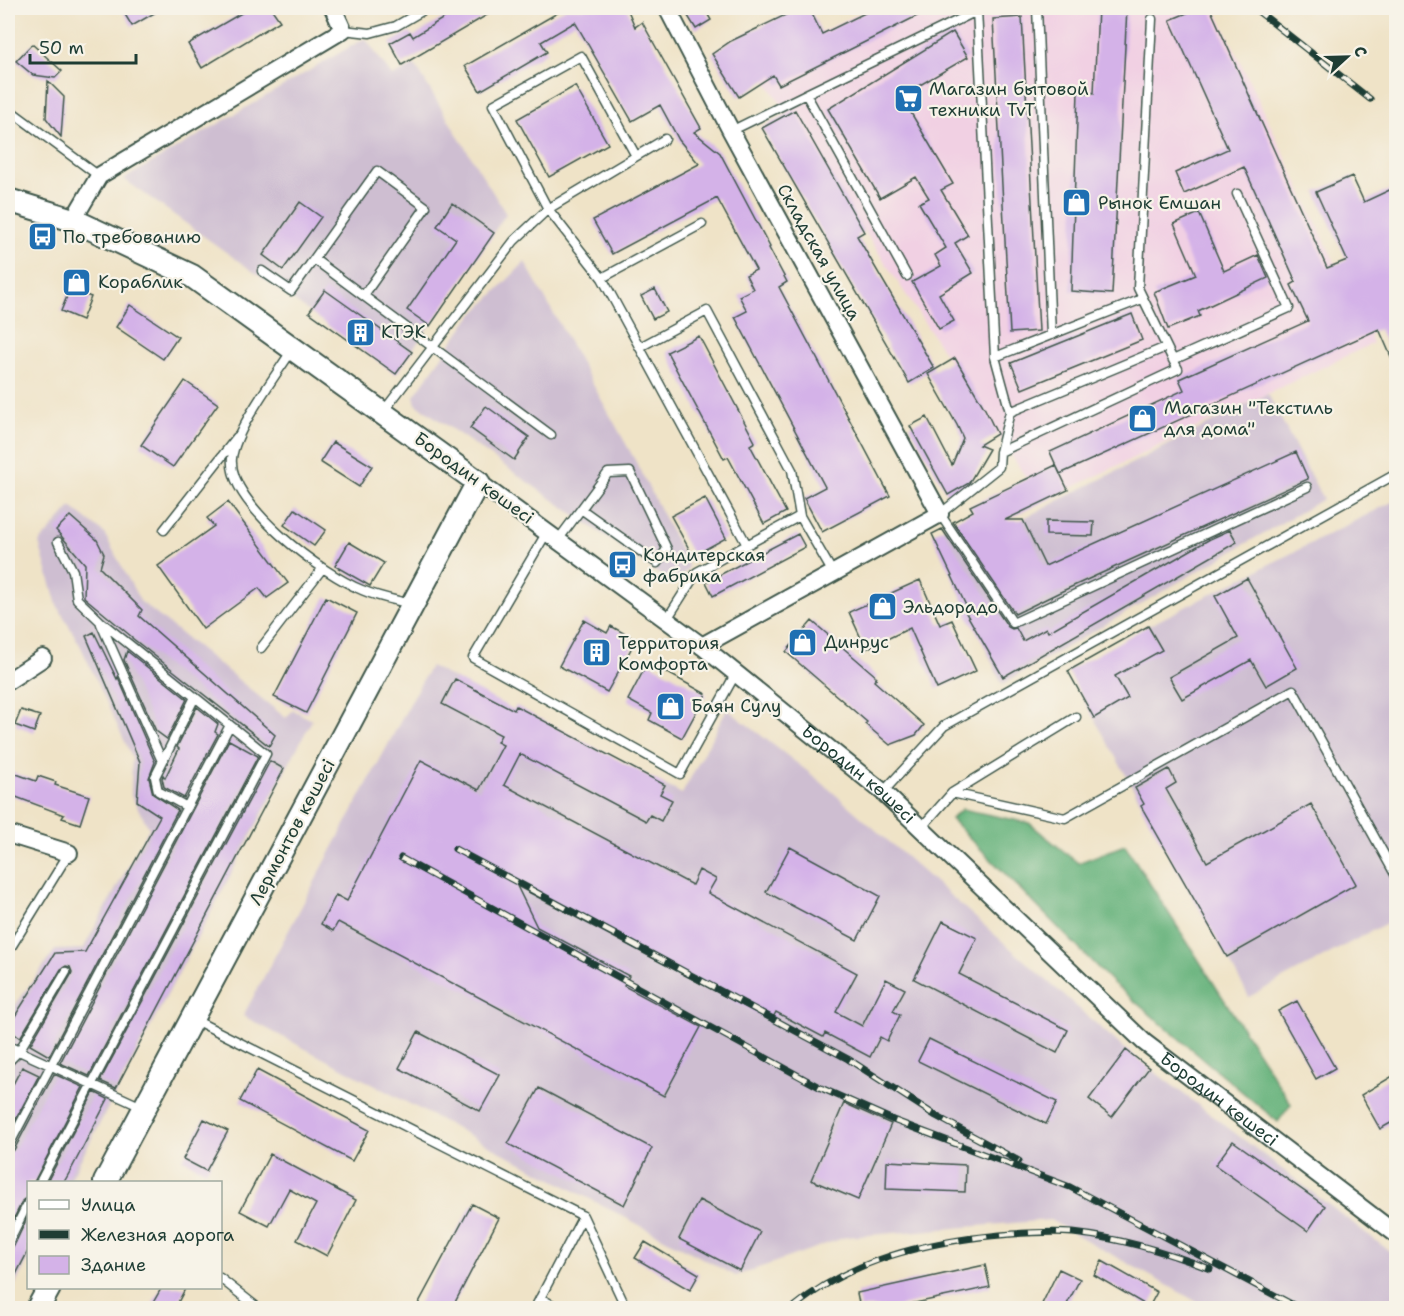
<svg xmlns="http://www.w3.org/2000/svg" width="1404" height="1316" viewBox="0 0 1404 1316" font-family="'Shantell Sans',sans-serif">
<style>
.built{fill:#f1d0e3}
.industrial{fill:#cebed1}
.forest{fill:#66b27b;stroke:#427858;stroke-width:1.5}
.building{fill:#d4b2e8}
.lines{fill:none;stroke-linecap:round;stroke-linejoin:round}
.lane-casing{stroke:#3e564a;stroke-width:11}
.street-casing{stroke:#3e564a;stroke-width:20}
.secondary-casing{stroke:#3e564a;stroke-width:26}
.lane{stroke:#fff;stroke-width:8}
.street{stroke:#fff;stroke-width:16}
.secondary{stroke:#fff;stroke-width:22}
.rail-casing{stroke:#1f3d34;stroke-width:7}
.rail{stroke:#f7f3e8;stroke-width:4.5;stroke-dasharray:14;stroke-linecap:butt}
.labels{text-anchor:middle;stroke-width:4.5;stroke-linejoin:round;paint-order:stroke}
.poi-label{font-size:18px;fill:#1f3d34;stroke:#f7f3e8;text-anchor:start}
.street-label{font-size:18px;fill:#1f3d34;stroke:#f7f3e8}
</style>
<rect width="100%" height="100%" fill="#f7f3e8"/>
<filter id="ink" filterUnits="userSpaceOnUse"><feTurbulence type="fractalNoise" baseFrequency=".0167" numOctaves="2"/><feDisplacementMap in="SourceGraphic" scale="12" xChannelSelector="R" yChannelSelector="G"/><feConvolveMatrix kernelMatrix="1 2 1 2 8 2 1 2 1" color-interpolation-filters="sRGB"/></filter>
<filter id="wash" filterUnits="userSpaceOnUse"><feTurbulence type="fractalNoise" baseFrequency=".008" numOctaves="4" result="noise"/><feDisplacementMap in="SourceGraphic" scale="24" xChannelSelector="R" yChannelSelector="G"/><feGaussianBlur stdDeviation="1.35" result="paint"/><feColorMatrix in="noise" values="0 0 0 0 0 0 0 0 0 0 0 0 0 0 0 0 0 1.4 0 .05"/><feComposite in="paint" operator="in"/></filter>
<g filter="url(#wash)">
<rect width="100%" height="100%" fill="#efe3c7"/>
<path class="built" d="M871,8H1215L1373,343L1042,502L755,64Z"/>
<path class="industrial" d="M365,38L392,76L415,65L506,214L396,374L124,179Z
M525,262L636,462L689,567L675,585L416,404L414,396L467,321Z
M1268,394L1323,499L1002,684L932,534L964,516L977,542Z
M1396,500V918L1249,997L1068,671L1148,626Z
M71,507L104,533L140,601L286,718L293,710L312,720L69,1182H28V1260L8,1299V1015L55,950L83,949L149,828L131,796L132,757L80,645L57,605L39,543Z
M430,666L514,710L516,706L682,794L727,709L820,781L1126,1050L1396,1256V1308H1208L1050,1220L846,1237L736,1276L243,1016Z"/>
<path class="forest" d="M962,809L1029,823L1078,863L1125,845L1291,1104L1278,1122L1113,983L951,819Z"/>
<g id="blocks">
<path class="building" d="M121,8H163L132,26Z
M250,8H271L280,21L202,68L188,44Z
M460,8H499L402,65L390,43L410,32L413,37Z
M566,8H627L635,27L642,22L701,128L694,132L720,153L770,247L769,248L787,282L779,287L890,496L822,532L804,498L825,487L735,317L747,311L739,296L753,289L746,275L756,270L717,198L612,254L593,220L699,164L679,140L660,105L632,121L575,22L541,42L547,52L480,91L465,66Z
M683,8H704L711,20L696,29Z
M800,8H809L822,34L875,8H933L779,85L773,75L739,97L712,54L731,41Z
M1098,8H1127L1112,294L1071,291L1078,92L1094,93Z
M1199,8H1210L1327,268L1347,260L1316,192L1352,176L1364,202L1396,187V368L1379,329L1060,474L1050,452L1184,390L1179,379L1308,321L1291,285L1296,282L1244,167L1184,194L1175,173L1228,149L1170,20Z
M1022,17L1039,331L1010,333L993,19Z
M953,32L968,57L901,96L953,184L941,190L968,235L955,243L973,273L939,294L954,321L939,329L912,282L941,266L935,255L946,248L919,203L929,198L916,177L880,198L828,109Z
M32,44L62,71L55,78L33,75L16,61Z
M48,81L64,97L61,137L46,118Z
M575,86L608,144L549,177L517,119Z
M795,110L864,232L857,236L934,368L909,383L762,128Z
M300,202L321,217L283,270L263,255Z
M452,203L494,233L430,326L407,310L456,239L437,226Z
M1199,213L1224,271L1258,255L1268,278L1198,311L1200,316L1168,329L1154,292L1196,275L1174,224Z
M70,289L91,297L82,320L61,311Z
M655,289L667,312L653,319L641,296Z
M325,290L412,352L396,374L309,312Z
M130,305L178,337L163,359L116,327Z
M1132,314L1142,340L1022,389L1011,363Z
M699,336L755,442L750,445L786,512L764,524L728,457L724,459L667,352Z
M955,358L985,409L997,434L979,445L989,449L969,483L948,495L910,426L927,417L952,465L963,438L957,425L928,374Z
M185,381L218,404L173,467L141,445Z
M486,406L529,437L514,460L470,428Z
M333,442L372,466L359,487L320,462Z
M1296,452L1308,479L1058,593L1015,614L953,522L973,511L970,506L1056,465L1068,490L1005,520H1023L1045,566Z
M705,498L726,538L693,556L671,516Z
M228,502L288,583L267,598L259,588L203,629L158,566L214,526L207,518Z
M295,509L326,530L314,546L284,525Z
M70,516L97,540L104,554L100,568L142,610L139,616L275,735L269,746L132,638V637L84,597L85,564L56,530Z
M1046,521L1094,522L1093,536L1046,535Z
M942,529L1008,627L1012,629L1016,628L1023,641L1046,628L1048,632L1210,539L1230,530L1237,542L1003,677L966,613L969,612L932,534Z
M798,534L805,547L713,596L706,582Z
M349,542L384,563L370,586L335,566Z
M1247,578L1297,668L1266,686L1251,660L1182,699L1169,677L1238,638L1215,596Z
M920,580L940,625L952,620L976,671L937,689L910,628L866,649L849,612Z
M326,597L357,613L306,713L274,697Z
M584,620L607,633L611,626L636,640L607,692L559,666Z
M812,621L877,677L874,681L924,725L916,735L890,745L865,724L867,722L786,652Z
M1148,626L1162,650L1115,676L1128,698L1094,718L1068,671Z
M94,632L117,679L118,677L155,762L149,778L153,794L178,810L49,1056L30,1045L71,975L72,972L70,967L66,966L61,969L20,1038L8,1029V1027L55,953L85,952L160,816L137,801L140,762L86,636Z
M127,651L187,699L167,739L156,731L124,660Z
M648,662L706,694L682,738L649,720L652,713L628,700Z
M455,679L514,710L516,706L665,785L660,794L672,800L661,821L650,815L646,821L520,754L504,785L692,885L699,870L716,879L708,893L857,973L836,1012L862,1026L886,979L905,989L893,1011L900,1015L887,1041L880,1037L870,1057L825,1033L823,1037L776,1012L771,1021L517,886L537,927L629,976L624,986L701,1027L664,1096L338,922L333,931L321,924L336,895L347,901L421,760L479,790L503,745L497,742L501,735L442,704Z
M197,707L218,724L215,732L218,734L184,798L164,787L162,778L163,775L165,778L179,749L177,747Z
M21,710L40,716L34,732L15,725Z
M229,740L258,756L89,1076L60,1063Z
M270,761L284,769L116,1088L100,1081Z
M1169,769L1176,783L1166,789L1207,862L1311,804L1356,884L1227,957L1141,806L1144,804L1135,788Z
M8,771L36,781L38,776L56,782L55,785L89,796L80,824L62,818L64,815L8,794Z
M790,847L880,896L857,940L766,892Z
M943,921L977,938L959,974L1068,1030L1057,1053L914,979Z
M1297,1001L1335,1068L1316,1079L1278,1011Z
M418,1032L500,1075L480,1111L399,1068Z
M929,1039L1057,1102L1046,1124L918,1061Z
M1126,1050L1149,1068L1112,1117L1089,1099Z
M22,1067L39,1075L8,1134V1083L12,1086Z
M257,1070L369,1130L352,1161L240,1101Z
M54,1074L83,1087L34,1182H28V1197L23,1200L8,1230V1153L14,1150Z
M1396,1074V1120L1380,1129L1361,1095Z
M539,1088L652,1148L624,1205L508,1144Z
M94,1092L108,1099L72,1168L64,1182H47Z
M844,1103L891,1124L858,1200L811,1180Z
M204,1119L228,1131L206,1171L183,1159Z
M1233,1141L1325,1206L1308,1231L1215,1165Z
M270,1154L356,1200L327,1256L297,1240L316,1204L289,1189L269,1226L240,1211Z
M887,1161L966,1165L965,1192L886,1189Z
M699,1200L760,1232L740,1271L679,1239Z
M472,1204L499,1218L452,1308H416Z
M28,1216V1251L8,1290V1249L14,1246Z
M645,1242L699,1274L690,1290L635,1258Z
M1102,1261L1157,1292L1149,1307L1094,1275Z
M985,1265L990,1287L892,1308H860L857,1293Z
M1059,1269L1080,1279L1065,1308H1040Z
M162,1287H186L175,1308H150Z"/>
</g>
</g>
<g filter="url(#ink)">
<use href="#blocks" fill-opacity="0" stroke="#3e564a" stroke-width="1.5"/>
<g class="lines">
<defs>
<path id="lane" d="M1037,8L1051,335
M977,10L995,357L1010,412L1000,452L999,467L940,514L1013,623L1307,487
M1152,19L1138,288L1173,360
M343,30L370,33L396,26L427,8
M8,118L11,111L99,176
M731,131L806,94
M636,156L581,56L493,105L548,209L602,278L747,545
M314,259L551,435
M262,271L291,291L377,171L426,207L364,295
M907,276L806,94L983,8
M602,278L702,224
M640,347L707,311L792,470L800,516L833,573
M292,350C275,377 236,428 232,458C227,504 324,575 362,590C378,597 395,600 411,604
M995,357L1142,299
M383,412L514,241L548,209L665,139
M1010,412L1166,347
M1000,452L1178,369L1173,360L1289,308L1237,194
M164,530L237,437
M547,532L473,658L680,774L736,673
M558,540L608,473L630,472L667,549L657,563L581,509
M667,619L697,572L800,516
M101,624L162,761
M261,648L322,569
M883,792L944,726L1396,474
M952,793L1065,818L1293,690L1396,876
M187,807L158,791L155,777L195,697
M921,828L952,793L1076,717
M8,952L69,853
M193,1019L583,1216L535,1308
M8,1046L144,1108
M8,1062L19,1051L66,972
M8,1147L230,725
M40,1182L266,754L100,621L77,599L73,571L58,542
M583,1216L626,1308
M8,1243L28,1203
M220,1278L258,1308
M540,1298L558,1308"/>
<g id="street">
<path d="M667,8L731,131L940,514L702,646"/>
<path d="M73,220L99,176L343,30L333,8"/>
<path id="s1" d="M478,482L702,646L883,792L1144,1042L1396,1234"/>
<path d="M8,681L43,658"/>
<path d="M8,834L69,853"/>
</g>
<path id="secondary" d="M8,200L73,220L192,276L478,482L105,1182
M38,1308L49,1288"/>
</defs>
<use href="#lane" class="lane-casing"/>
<use href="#street" class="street-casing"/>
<use href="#secondary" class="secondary-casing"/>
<use href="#lane" class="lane"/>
<use href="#street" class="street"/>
<use href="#secondary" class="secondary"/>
<defs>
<path id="rail" d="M1254,8L1370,99
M455,849L848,1059L936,1116L1019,1161
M401,858L821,1088L893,1120L1070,1187L1299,1308
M793,1308C851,1259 926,1242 1000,1235C1024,1233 1049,1231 1073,1233C1119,1238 1167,1252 1210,1269"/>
</defs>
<use href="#rail" class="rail-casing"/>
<use href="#rail" class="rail"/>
</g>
</g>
<defs>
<symbol id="supermarket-square" viewBox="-11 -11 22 22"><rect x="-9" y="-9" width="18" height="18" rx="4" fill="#1f6fb2" stroke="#f7f3e8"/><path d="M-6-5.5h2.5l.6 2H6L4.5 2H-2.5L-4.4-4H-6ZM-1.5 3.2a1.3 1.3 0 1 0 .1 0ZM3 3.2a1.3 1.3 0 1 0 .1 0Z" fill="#fff"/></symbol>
<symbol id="shop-square" viewBox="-11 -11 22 22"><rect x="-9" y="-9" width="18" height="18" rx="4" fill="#1f6fb2" stroke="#f7f3e8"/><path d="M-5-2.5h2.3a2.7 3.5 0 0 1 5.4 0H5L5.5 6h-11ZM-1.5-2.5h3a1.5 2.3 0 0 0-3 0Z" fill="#fff"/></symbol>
<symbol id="bus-square" viewBox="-11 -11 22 22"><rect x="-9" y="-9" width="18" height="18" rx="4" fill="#1f6fb2" stroke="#f7f3e8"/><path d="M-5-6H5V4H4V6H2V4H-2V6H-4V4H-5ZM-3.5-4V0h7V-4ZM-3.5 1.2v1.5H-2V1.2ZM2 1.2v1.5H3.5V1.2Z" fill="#fff"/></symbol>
<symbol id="building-square" viewBox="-11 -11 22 22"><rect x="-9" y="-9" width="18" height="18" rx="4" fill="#1f6fb2" stroke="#f7f3e8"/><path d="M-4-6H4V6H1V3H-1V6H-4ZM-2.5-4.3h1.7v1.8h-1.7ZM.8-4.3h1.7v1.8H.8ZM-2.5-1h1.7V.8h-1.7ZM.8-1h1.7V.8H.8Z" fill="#fff"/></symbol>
</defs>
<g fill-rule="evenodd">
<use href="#supermarket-square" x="892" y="82" width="33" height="33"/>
<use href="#shop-square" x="1060" y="186" width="33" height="33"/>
<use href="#bus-square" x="26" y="220" width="33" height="33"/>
<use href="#shop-square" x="60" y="266" width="33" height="33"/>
<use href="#building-square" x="344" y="316" width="33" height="33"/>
<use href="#shop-square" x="1126" y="402" width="33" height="33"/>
<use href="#bus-square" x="606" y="548" width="33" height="33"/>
<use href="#shop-square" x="866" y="590" width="33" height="33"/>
<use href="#shop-square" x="786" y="626" width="33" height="33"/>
<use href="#building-square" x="580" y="636" width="33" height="33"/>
<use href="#shop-square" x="654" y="690" width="33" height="33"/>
</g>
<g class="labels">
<g class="poi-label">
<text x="929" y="95">Магазин бытовой<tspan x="929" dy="21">техники TvT</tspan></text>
<text x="1098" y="209">Рынок Емшан</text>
<text x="63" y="243">По требованию</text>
<text x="98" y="288">Кораблик</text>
<text x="381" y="338">КТЭК</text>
<text x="1164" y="414">Магазин "Текстиль<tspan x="1164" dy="21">для дома"</tspan></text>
<text x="643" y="561">Кондитерская<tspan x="643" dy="21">фабрика</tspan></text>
<text x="903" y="613">Эльдорадо</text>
<text x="824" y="648">Динрус</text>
<text x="618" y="649">Территория<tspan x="618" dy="21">Комфорта</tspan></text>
<text x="691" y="712">Баян Сулу</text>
</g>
<g class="street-label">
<text transform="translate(819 252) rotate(61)" y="6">Складская улица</text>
<text transform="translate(474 478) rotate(36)" y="6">Бородин көшесі</text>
<text dy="6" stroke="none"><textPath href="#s1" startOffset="480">Бородин көшесі</textPath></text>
<text transform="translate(292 832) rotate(-62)" y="6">Лермонтов көшесі</text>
<text dy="6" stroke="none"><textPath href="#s1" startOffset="966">Бородин көшесі</textPath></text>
</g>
</g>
<rect width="1404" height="1316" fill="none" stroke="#f7f3e8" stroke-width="30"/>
<rect x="27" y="1181" width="195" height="108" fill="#f7f3e8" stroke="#a1aaa0" stroke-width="1.5"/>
<rect x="39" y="1200" width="30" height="9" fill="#ffffff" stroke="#a1aaa0" stroke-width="1.5"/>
<text x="81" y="1211" font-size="18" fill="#1f3d34">Улица</text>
<rect x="39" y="1230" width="30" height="9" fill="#1f3d34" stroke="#a1aaa0" stroke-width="1.5"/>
<text x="81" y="1241" font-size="18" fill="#1f3d34">Железная дорога</text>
<rect x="39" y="1256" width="30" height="18" fill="#d4b2e8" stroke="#a1aaa0" stroke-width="1.5"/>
<text x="81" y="1271" font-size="18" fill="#1f3d34">Здание</text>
<g transform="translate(1347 57) rotate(68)" stroke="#f7f3e8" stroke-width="4.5" paint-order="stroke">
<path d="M0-4.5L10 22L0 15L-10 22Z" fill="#1f3d34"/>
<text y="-9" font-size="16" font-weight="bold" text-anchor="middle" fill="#1f3d34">С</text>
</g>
<path d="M30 54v9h106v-9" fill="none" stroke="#1f3d34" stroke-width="3"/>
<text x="39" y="54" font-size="18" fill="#1f3d34" stroke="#f7f3e8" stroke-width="4.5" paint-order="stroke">50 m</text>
</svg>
